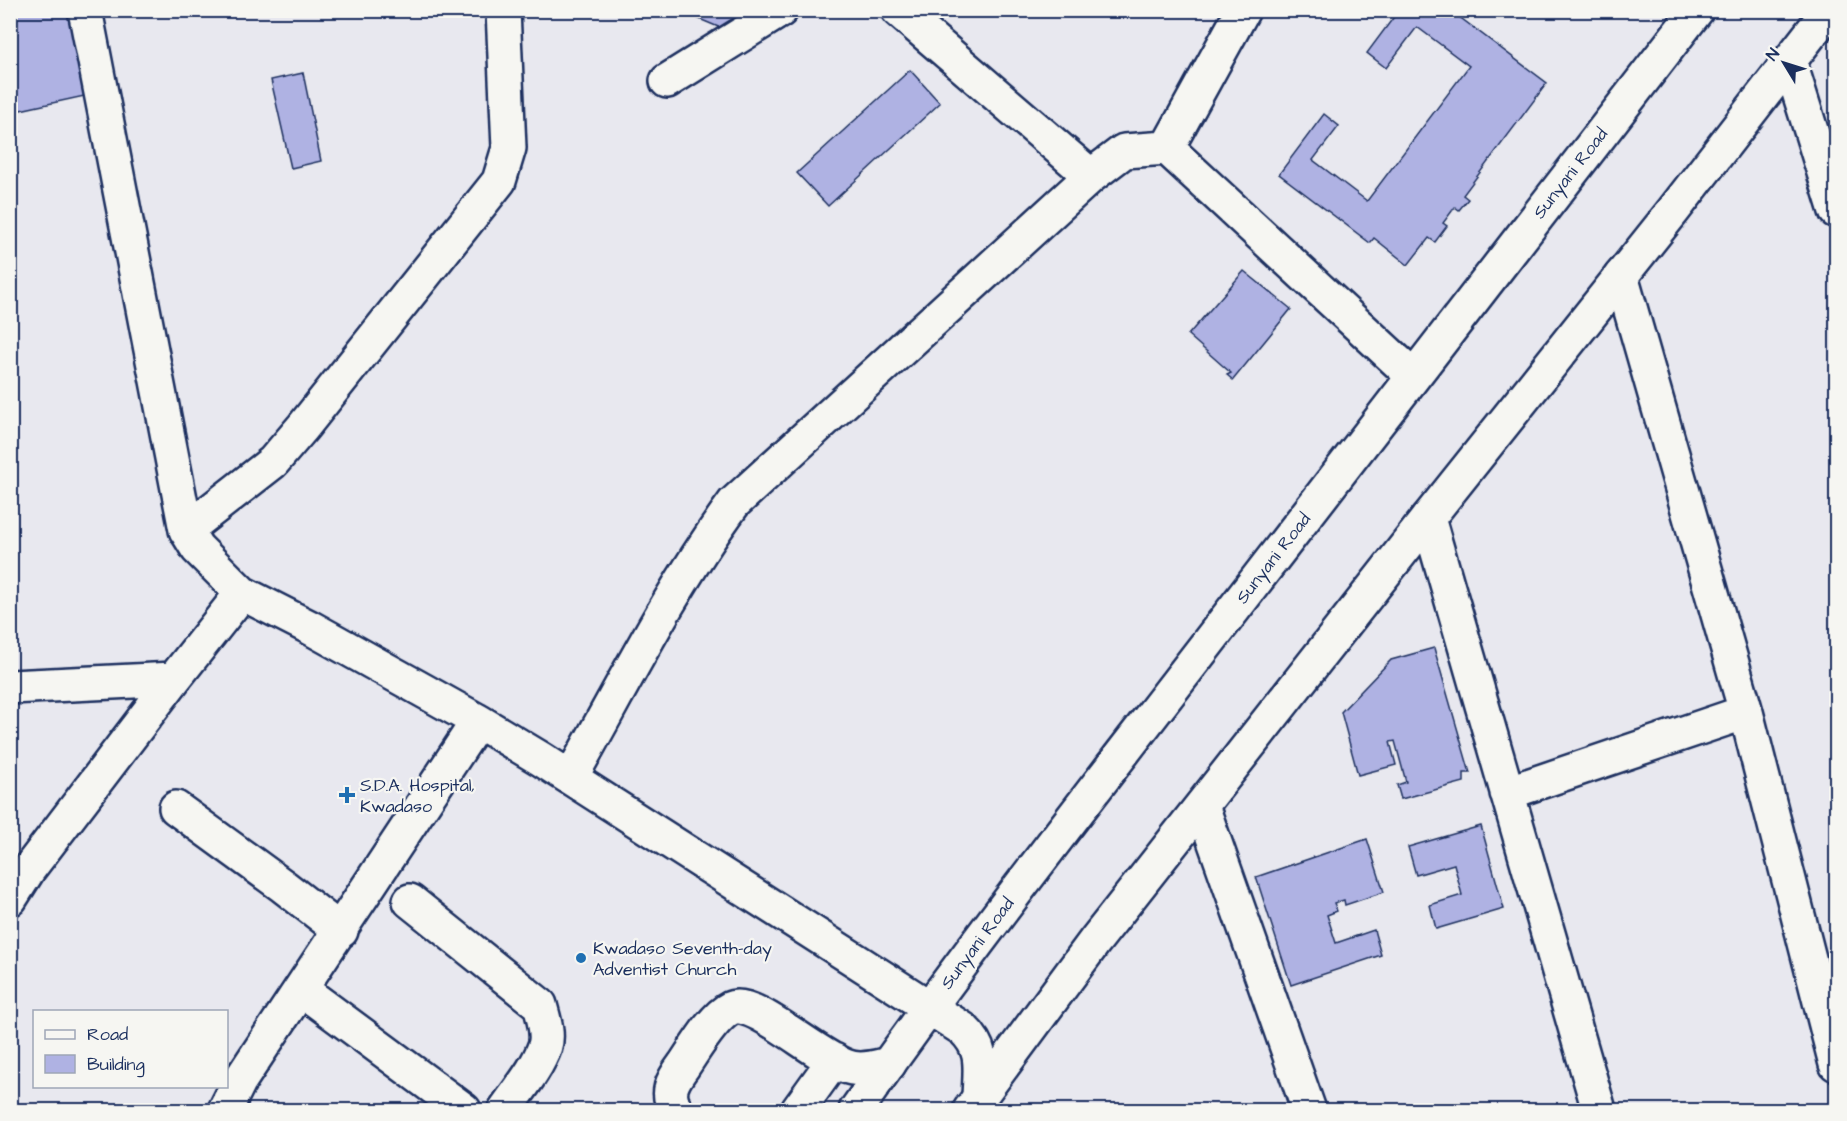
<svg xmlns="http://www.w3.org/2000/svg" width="1847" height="1121" viewBox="0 0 1847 1121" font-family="'Architects Daughter',sans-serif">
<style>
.building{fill:#afb2e3;stroke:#1b2f5e;stroke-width:1.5}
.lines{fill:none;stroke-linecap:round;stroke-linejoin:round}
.minor-casing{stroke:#1b2f5e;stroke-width:38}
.major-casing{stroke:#1b2f5e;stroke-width:38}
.minor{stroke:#f6f6f2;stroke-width:33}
.major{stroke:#f6f6f2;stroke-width:33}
.poi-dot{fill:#1f6fb2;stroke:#f6f6f2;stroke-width:2}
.labels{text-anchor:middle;stroke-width:4.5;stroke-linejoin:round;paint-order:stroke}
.street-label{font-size:18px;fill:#1b2f5e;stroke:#f6f6f2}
.poi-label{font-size:18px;fill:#1b2f5e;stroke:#f6f6f2;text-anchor:start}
</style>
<rect width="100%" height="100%" fill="#e8e8ef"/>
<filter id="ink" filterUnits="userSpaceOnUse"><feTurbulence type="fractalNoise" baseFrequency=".0167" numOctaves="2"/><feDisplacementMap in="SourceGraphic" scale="12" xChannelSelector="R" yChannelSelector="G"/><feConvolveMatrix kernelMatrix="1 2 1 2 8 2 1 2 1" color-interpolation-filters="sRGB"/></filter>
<g filter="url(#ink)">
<path class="building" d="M10,10H71L89,95L11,112Z
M678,10H744L735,34Z
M1399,10H1450L1547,83L1463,195L1468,199L1459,210L1455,207L1443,223L1447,226L1435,242L1429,238L1408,265L1374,238L1370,243L1279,174L1324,114L1339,126L1313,160L1367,201L1469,66L1417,27L1386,68L1367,53Z
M910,70L940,103L828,206L797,173Z
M303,73L321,161L291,168L271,80Z
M1244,271L1291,309L1233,380L1227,375L1231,373L1188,335Z
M1434,648L1470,773H1464V782L1401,799L1397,785L1406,782L1395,741L1390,742L1396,765L1358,775L1341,712L1391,660Z
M1481,826L1504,909L1436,929L1430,905L1462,895L1454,864L1416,875L1408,847Z
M1367,839L1384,892L1345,905L1344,900L1334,903L1337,911L1327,915L1336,943L1374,930L1381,955L1291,985L1256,877Z"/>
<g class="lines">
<defs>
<path id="minor" d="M85,10L186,530L197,548L242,593L311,628L478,721L541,759L963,1029C985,1049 980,1069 979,1097
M898,10L1091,176
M1790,63L1836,211
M667,81L781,10
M1167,148L1243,10
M1621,276L1746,712L1836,1064
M1428,518L1599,1110
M186,530L273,462L303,427L499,181L509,148L503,10
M10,687L174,679
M571,777C623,685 671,589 734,503L1091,176L1124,151L1167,148L1413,376
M1507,793L1746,712
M1202,806L1309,1110
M176,808L283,886L341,931
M10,899L29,869L174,679L242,593
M410,901L540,1005C543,1017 549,1033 545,1046C537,1069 518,1091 505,1110
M302,990L464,1110
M225,1110L239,1082L478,721
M676,1110C665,1093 672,1081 684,1065C695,1049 713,1017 731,1008C754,997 823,1063 852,1068C865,1071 876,1067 889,1064
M798,1110L834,1060"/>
<path id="major" d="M856,1110C961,960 1074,816 1186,671C1355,450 1526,230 1697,10
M970,1110L1095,941L1428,518L1673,211L1829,10"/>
</defs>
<use href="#minor" class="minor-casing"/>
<use href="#major" class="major-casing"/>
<use href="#minor" class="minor"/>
<use href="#major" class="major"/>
</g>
</g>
<g class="poi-dot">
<path d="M344 786h6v6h6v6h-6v6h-6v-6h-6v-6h6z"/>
<circle cx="581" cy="958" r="6"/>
</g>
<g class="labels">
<g class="street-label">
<text transform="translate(1570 173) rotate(-52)" y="6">Sunyani Road</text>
<text transform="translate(1273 558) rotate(-52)" y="6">Sunyani Road</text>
<text transform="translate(977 943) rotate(-53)" y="6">Sunyani Road</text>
</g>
<g class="poi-label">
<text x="360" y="791">S.D.A. Hospital,<tspan x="360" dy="21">Kwadaso</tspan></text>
<text x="593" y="954">Kwadaso Seventh-day<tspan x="593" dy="21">Adventist Church</tspan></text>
</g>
</g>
<rect width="1847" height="1121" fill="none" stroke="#f6f6f2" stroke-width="36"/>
<rect x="18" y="18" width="1811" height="1085" fill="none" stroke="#1b2f5e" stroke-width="2" filter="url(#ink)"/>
<rect x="33" y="1010" width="195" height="78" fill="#f6f6f2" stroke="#9ea6b7" stroke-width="1.5"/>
<rect x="45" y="1030" width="30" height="9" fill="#f6f6f2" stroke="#9ea6b7" stroke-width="1.5"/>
<text x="87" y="1040" font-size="18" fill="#1b2f5e">Road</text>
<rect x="45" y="1055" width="30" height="18" fill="#afb2e3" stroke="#9ea6b7" stroke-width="1.5"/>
<text x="87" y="1070" font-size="18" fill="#1b2f5e">Building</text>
<g transform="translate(1784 63) rotate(308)" stroke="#f6f6f2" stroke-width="4.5" paint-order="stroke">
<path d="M0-4.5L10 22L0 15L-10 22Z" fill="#1b2f5e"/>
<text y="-9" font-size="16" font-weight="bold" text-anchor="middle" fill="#1b2f5e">N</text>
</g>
</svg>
